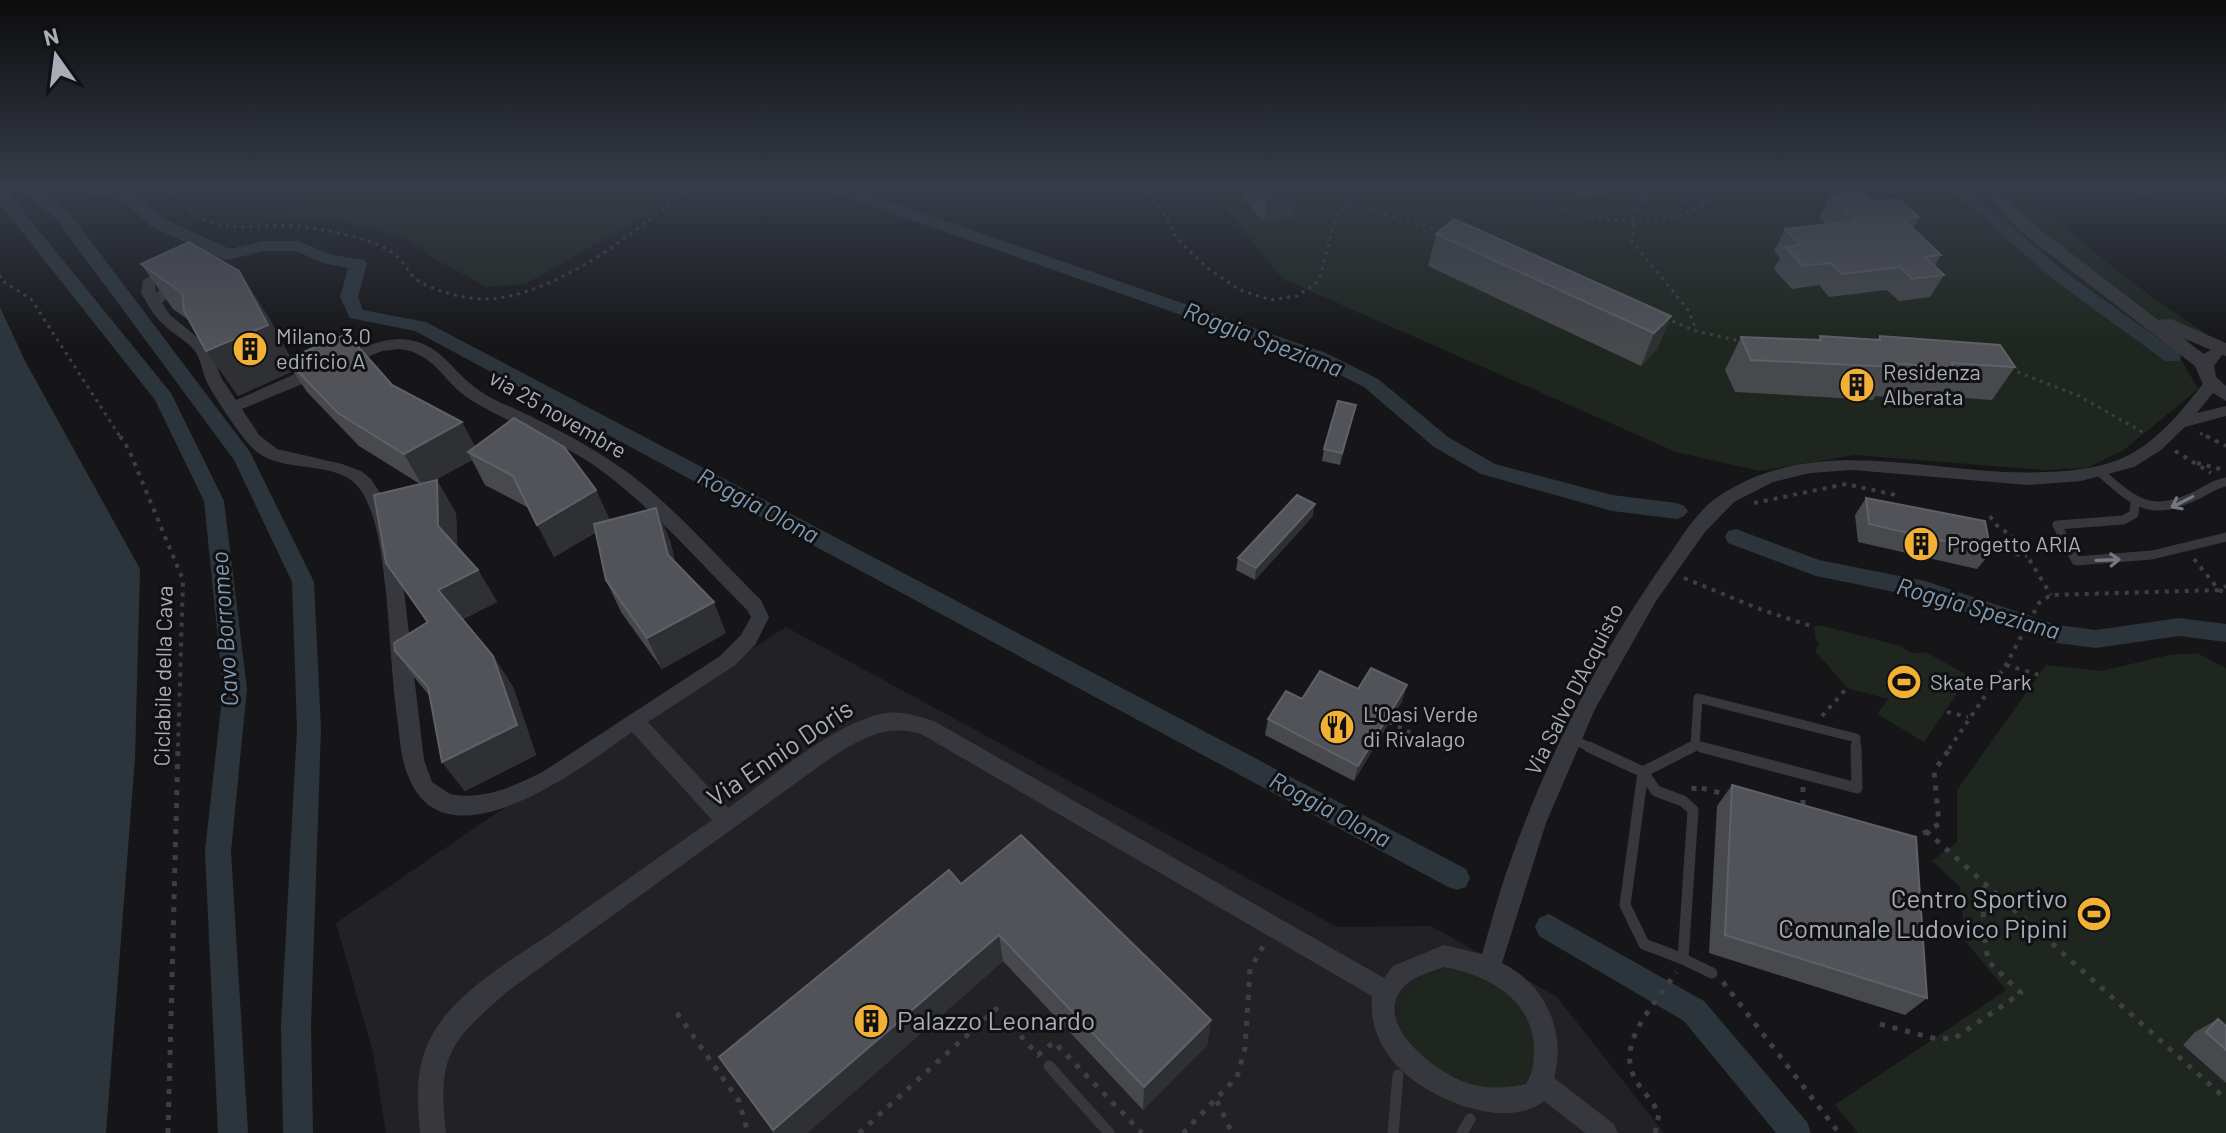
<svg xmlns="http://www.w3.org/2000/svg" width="2226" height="1133" viewBox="0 0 2226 1133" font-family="Barlow,sans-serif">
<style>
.built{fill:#222225}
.green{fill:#1e261f}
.water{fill:#2c353c}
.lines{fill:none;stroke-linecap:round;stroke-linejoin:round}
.canal{fill:#2c353c;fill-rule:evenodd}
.path-far2{stroke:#3d3f44;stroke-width:3;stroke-dasharray:3 5;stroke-linecap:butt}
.path-far1{stroke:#3d3f44;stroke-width:4;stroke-dasharray:4 6;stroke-linecap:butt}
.path{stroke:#3d3f44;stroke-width:5;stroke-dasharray:5 8;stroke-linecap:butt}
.service-far1{stroke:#37383d;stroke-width:9}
.service{stroke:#37383d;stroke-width:11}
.minor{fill:#37383d;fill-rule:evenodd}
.tertiary{fill:#37383d;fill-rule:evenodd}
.wall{fill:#47494d}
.shaded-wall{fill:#2f3033}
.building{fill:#525359;stroke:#5f6168;stroke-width:2}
.oneway{stroke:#757881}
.labels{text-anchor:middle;stroke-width:6;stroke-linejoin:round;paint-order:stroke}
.poi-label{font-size:22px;fill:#a8adb8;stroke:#111113;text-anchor:start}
.street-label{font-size:22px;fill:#a8adb8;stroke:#111113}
.water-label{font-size:24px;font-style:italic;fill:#7f9bb3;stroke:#111113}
.near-street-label{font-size:26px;fill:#a8adb8;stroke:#111113}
.near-poi-label{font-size:26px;fill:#a8adb8;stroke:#111113;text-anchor:end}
</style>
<rect width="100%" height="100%" fill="#161618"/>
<path class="built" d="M786,627L1337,927L1431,926L1557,997L1664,1133H386L373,1052L336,923L489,818Z"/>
<path class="green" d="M331,187H676L661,208L525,284L487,287L435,259L404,237L339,221H263Z
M1207,187H2019C2078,240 2138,290 2205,333L2174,347L2198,389L2124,450L2087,468L2044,470L1855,455L1760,471L1676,452L1283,279Z
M1819,625L1901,646C1910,655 1916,654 1926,652L1969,676L1924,742L1877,714L1888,699L1847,688L1815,651L1820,643L1816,641L1814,627Z
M2197,653L2226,668V1133H1858L1835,1105L2006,990L1965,941L1960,887L1932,861L1957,842V790L2046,665L2101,671L2169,655Z
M1444,970C1458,971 1472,971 1485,978C1521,994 1549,1044 1526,1080C1518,1092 1510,1094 1497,1100C1492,1102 1485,1106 1480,1107C1417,1118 1350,1001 1444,970Z"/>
<path class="water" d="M0,307L25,361L140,569L135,758L106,1133H0Z"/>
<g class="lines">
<path class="canal" d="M19,187H37L68,211L250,452L314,582L321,729L311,1025L313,1133H283L281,1025L297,729L292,582L234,460L56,219Z
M80,187H108L136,194L162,218L230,249L263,241H298L333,255L364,260L367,264L358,297L363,310L426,322L1466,869L1470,878L1466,887L1457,890L1448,887L415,331L350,318L340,297L348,268L323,263L296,251H263L228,260L222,259L150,226L124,201L82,190Z
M825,187H848L1326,353L1378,379L1448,437L1495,464L1612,495L1677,503L1684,506L1688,511L1684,516L1677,519L1612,511L1481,474L1434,447L1364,387L1312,361L827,190Z
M1948,187H1965L2066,273L2179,353L2181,357L2179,361H2165L2054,280Z
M0,188L6,190L171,393L224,501L247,689L231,851L248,1133H218L205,851L223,689L204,501L155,400L0,204Z
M1736,529L1819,560L1925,581L2057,625L2096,630L2179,618L2226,624V642L2179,636L2096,648L2057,643L1924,598L1816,576L1728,543L1725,537L1728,531Z
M1549,914L1704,1001L1807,1122L1811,1133H1776L1684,1021L1539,936L1535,927L1539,918Z"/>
<path class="path-far2" d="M167,187C219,251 252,215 317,229C341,233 372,239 393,253C405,261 408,276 422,283C444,294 475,302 499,298C565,288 639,231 687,187
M939,187L961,190L967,187
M1144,187L1164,213L1177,239L1210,270L1240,290L1271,300L1297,296L1319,281L1336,217L1350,204
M1309,187L1350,204L1444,232
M1500,187C1560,212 1640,239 1702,206C1711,202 1719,193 1726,187
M1662,200L1709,203
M1368,207L1387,187
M1635,208L1632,241L1688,310L1696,329
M0,275L1,280L31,299L121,438
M1665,318L1696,331L1744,342
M2010,369L2079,396L2146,434
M2200,433L2210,438"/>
<path class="path-far1" d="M120,436L129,450L183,580L178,749
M2206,436L2226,446
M2175,451L2211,473
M2197,463L2220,469
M1754,503L1846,484L1900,496
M1990,516L1995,524L2018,541L2051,595
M1986,549L2027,556
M2194,559L2219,590L2226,593
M1684,578L1762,610L1814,627
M2006,665L2039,675
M1947,712L1968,717
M1822,716L1847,688
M1389,722L1444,749
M1949,749L2006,665L2039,603L2051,595L2219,590L2226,586"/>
<path class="path" d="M1440,747L1447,750
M1803,787V810
M1694,791V786L1728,795
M1926,831L2226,1099
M1912,840L1939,824L1934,771L1951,747
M1723,982L1839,1133
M677,1013L739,1101L748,1133
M1880,1024L1936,1039L1955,1038L2021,993L1988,961L1983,923L1984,883
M1217,1101L1232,1133
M168,1133L178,747
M859,1133L996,1009L1038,1055L1054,1042L1142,1133
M1183,1133L1237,1077L1245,1048L1250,969L1265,943
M1655,1133L1659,1114C1652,1099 1638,1088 1632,1072C1620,1036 1659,1000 1676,972"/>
<path class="service-far1" d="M2101,473C2136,504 2151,517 2197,495C2207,490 2215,484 2226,482
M2135,503L2134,514L2123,520L2057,525L2076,561L2152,555L2226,537
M1573,739L1593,749
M1695,745L1709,749
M1695,745L1698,698L1856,738V749
M1688,749L1695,745"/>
<path class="service" d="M1589,747L1643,772
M1701,747L1857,788L1856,747
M1643,772L1656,791L1683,801L1693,810L1683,959L1644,944L1625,905Z
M1643,772L1692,747
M1683,959L1712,973
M1049,1066L1109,1133
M1393,1133L1398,1075
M1462,1133L1470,1119"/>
<path class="minor" d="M1633,187H1647L1655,199L1648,203L1643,202Z
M174,271L179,272L185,280L162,303L170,315L208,346L222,379L236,400C273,385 366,338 401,339C441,341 450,371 480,391C496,402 517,409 534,418C561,431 589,446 614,463C665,496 716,556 761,600L769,617L755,645L734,666L648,722L728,808C770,779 836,721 886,713C903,711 918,716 934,721L1384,978L1393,966L1444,945L1482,954C1491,924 1499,892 1510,862C1548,755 1599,655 1664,562C1681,539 1697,509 1722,494C1824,430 1936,478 2047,472C2075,471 2103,468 2129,455C2161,438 2184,408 2206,380L2212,379L2220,384L2197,413L2226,406V416L2185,427L2161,450L2134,467L2081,481L2028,485L1853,470L1810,473L1773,482L1734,502L1705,532L1656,601L1595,709L1546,823L1502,963C1545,984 1567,1032 1554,1078L1614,1124L1618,1133H1585L1544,1101C1504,1133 1420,1096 1392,1060C1377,1041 1370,1021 1372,996L921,734C886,723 861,739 832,757L508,991C450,1042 437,1054 446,1133H420C417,1100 415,1067 431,1037C456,990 514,959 556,930C608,893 660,856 712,820L632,732C584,766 443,875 407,773C401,758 400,741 398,725C392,681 390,636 386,592C382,561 379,520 362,492C342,458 286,475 257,452C243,441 212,394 205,378C202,369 200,357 194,350C185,339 171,333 162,323C153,315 147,303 141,293L143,280L156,273ZM164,280H170L156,293L155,285ZM399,349C436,353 442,382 471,400C515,427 565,442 606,474C657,513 701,564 747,610L751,617L741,635L720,656L544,771C515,786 483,801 450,794L432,782L424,760L403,582L391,524L382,496L371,479L361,471L342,464L277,449L259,435L242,409L382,351ZM1444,967C1488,975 1532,999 1534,1048C1534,1060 1533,1073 1526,1084C1505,1088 1485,1090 1464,1082C1431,1069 1365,1017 1409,982C1418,975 1434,971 1444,967Z"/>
<path class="tertiary" d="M1977,187H1994L2037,227L2158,320L2171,319L2226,343V356L2222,355L2214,366L2216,377L2226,386V401L2204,387L2195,366L2025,235ZM2181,337L2211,350L2204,354Z"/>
</g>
<path class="wall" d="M1233,187H1297L1293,217L1264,222Z
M1569,187H1609L1606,195L1578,198Z
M2123,187H2160L2143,196Z
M1830,195L1873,202L1919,217L1913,228L1941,255L1935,266L1944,275L1930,297L1899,301L1887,290L1829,297L1819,285L1792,289L1774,269L1780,258L1774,251L1785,229L1826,224L1819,218Z
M1436,234L1671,316L1657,349L1641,366L1428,266Z
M141,264L268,316L290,357L392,385L475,447L596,490L609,520L670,540L675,562L726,633L662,669L621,612L606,580L596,532L554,557L529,508L485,485L472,460L433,481L456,513L457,547L478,570L497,602L463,619L493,656L513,687L536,755L465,791L442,762L429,695L418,682L395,651L427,623L386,563L420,484L359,446L307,392L293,371L238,396L190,321L173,309Z
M1820,336L1877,340L1880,336L2015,367L1992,400L1936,396L1933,401L1875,396L1873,400L1735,392L1725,370L1741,337L1818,340Z
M1356,405L1340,465L1322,461L1324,449Z
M1866,498L1991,552L1977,569L1858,542L1855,515Z
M1313,516L1255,580L1236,570L1238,558Z
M1407,685L1402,701L1354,781L1265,735L1268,719L1302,699L1358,689Z
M1732,785L1927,998L1905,1015L1709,953L1717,806Z
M961,884L1211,1020L1207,1045L1143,1110L1003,961L807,1133H774L719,1057Z
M2218,1019L2226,1026V1083L2183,1045L2195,1032Z"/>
<path class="shaded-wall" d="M1285,187H1297L1293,217L1264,222L1268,190Z
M2150,187H2160L2143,196Z
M239,271L268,316L297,370L286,359L293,371L238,396L206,351Z
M1671,316L1657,349L1641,366L1654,333Z
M1356,405L1353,416L1340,465L1342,453Z
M462,422L480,455L468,452L472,460L423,487L404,454Z
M437,480L456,513L458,558L438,526Z
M596,490L611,522L554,557L537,525Z
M1315,504L1313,516L1255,580L1256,568Z
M656,508L670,540L681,587L668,555Z
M478,570L497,602L458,621L438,590Z
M714,602L726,633L662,669L647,638Z
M493,656L513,687L536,755L465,791L442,762Z
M1407,685L1402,701L1354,781L1358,766Z
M999,935L1003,961L807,1133H775L773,1130Z
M1211,1020L1207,1045L1143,1110L1144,1087Z"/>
<path class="building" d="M1265,187H1285L1268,190Z
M1862,192L1873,202L1899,199L1919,217L1903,219L1941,255L1925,257L1944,275L1912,279L1900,267L1842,274L1831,263L1803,266L1785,247L1800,245L1785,229L1856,221L1830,195Z
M1454,219L1671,316L1654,333L1436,234Z
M189,242L239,271L268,325L206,351L184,311L182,293L141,264Z
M347,334L392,385L462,422L404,454L338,413L286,359Z
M1820,336L1880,340V336L2000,345L2015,367L1952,363L1954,368L1892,363L1893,367L1751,360L1741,337L1821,340Z
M1338,401L1356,405L1342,453L1324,449Z
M514,418L564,447L596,490L537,525L513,476L468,452Z
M437,480L438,526L478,570L438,590L493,656L517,725L442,762L428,687L395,651L394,643L428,622L386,563L374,495Z
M1297,495L1315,504L1256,568L1238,558Z
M1866,498L1985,521L1991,552L1869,524Z
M656,508L668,555L714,602L647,638L606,580L594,524Z
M1371,668L1407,685L1358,766L1268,719L1286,691L1302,699L1320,671L1358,689Z
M1732,785L1916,837L1927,998L1725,935Z
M1021,835L1211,1020L1144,1087L999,935L773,1130L719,1057L949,870L961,884Z
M2218,1019L2226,1026V1050L2206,1032Z"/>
<defs><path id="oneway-shaft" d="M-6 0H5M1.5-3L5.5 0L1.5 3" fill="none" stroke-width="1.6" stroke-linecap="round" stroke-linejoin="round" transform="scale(2)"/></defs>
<g class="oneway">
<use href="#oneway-shaft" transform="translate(2182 502) rotate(153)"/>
<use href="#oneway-shaft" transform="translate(2108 560) rotate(-2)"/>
</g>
<linearGradient id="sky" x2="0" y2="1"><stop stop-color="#0c0c0d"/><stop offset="0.54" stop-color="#363c48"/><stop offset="1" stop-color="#363c48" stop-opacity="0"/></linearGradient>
<rect width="2226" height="346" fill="url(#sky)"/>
<defs>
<symbol id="building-disc" viewBox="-11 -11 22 22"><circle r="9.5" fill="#f2b134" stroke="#111113"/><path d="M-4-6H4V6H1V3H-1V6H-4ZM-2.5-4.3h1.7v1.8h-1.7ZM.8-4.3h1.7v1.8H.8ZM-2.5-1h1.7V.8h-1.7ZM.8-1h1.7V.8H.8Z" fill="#111"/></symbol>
<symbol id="stadium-disc" viewBox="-11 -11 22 22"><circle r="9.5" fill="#f2b134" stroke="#111113"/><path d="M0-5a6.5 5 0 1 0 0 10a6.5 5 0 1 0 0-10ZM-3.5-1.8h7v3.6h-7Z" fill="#111"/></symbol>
<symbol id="restaurant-disc" viewBox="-11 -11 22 22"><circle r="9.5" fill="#f2b134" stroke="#111113"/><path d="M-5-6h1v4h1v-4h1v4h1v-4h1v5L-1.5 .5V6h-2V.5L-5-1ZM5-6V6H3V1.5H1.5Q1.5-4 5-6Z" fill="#111"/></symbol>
</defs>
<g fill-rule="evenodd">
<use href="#building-disc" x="230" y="329" width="40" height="40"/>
<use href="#building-disc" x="1837" y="365" width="40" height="40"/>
<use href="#building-disc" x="1901" y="524" width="40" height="40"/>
<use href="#stadium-disc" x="1884" y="662" width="40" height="40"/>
<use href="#restaurant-disc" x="1317" y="707" width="40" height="40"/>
<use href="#stadium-disc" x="2074" y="894" width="40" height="40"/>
<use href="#building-disc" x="851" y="1001" width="40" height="40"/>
</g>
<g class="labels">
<g class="poi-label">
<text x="276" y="344">Milano 3.0<tspan x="276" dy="25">edificio A</tspan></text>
<text x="1883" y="380">Residenza<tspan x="1883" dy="25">Alberata</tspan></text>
<text x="1947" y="552">Progetto ARIA</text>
<text x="1930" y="690">Skate Park</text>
<text x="1363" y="722">L'Oasi Verde<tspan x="1363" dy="25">di Rivalago</tspan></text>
</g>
<g class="street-label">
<text transform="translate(558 414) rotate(30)" y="8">via 25 novembre</text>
<text transform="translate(163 676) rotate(-89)" y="8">Ciclabile della Cava</text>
<text transform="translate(1574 689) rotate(-63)" y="8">Via Salvo D'Acquisto</text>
</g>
<g class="water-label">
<text transform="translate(1263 340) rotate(21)" y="8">Roggia Speziana</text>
<text transform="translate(758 506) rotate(28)" y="8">Roggia Olona</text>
<text transform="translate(1978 609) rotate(16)" y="8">Roggia Speziana</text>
<text transform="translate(225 629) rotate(-94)" y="8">Cavo Borromeo</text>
<text transform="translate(1330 810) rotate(28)" y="8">Roggia Olona</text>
</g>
<g class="near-street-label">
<text transform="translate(780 753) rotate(-34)" y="9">Via Ennio Doris</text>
</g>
<g class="near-poi-label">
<text x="2068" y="908">Centro Sportivo<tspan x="2068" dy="30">Comunale Ludovico Pipini</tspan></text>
<text x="897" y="1030" text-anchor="start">Palazzo Leonardo</text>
</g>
</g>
<g transform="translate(56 56) rotate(346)" stroke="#111113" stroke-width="6" paint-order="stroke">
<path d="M0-6L14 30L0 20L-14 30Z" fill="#a8adb8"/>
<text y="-12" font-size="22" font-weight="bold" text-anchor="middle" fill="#a8adb8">N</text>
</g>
</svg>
